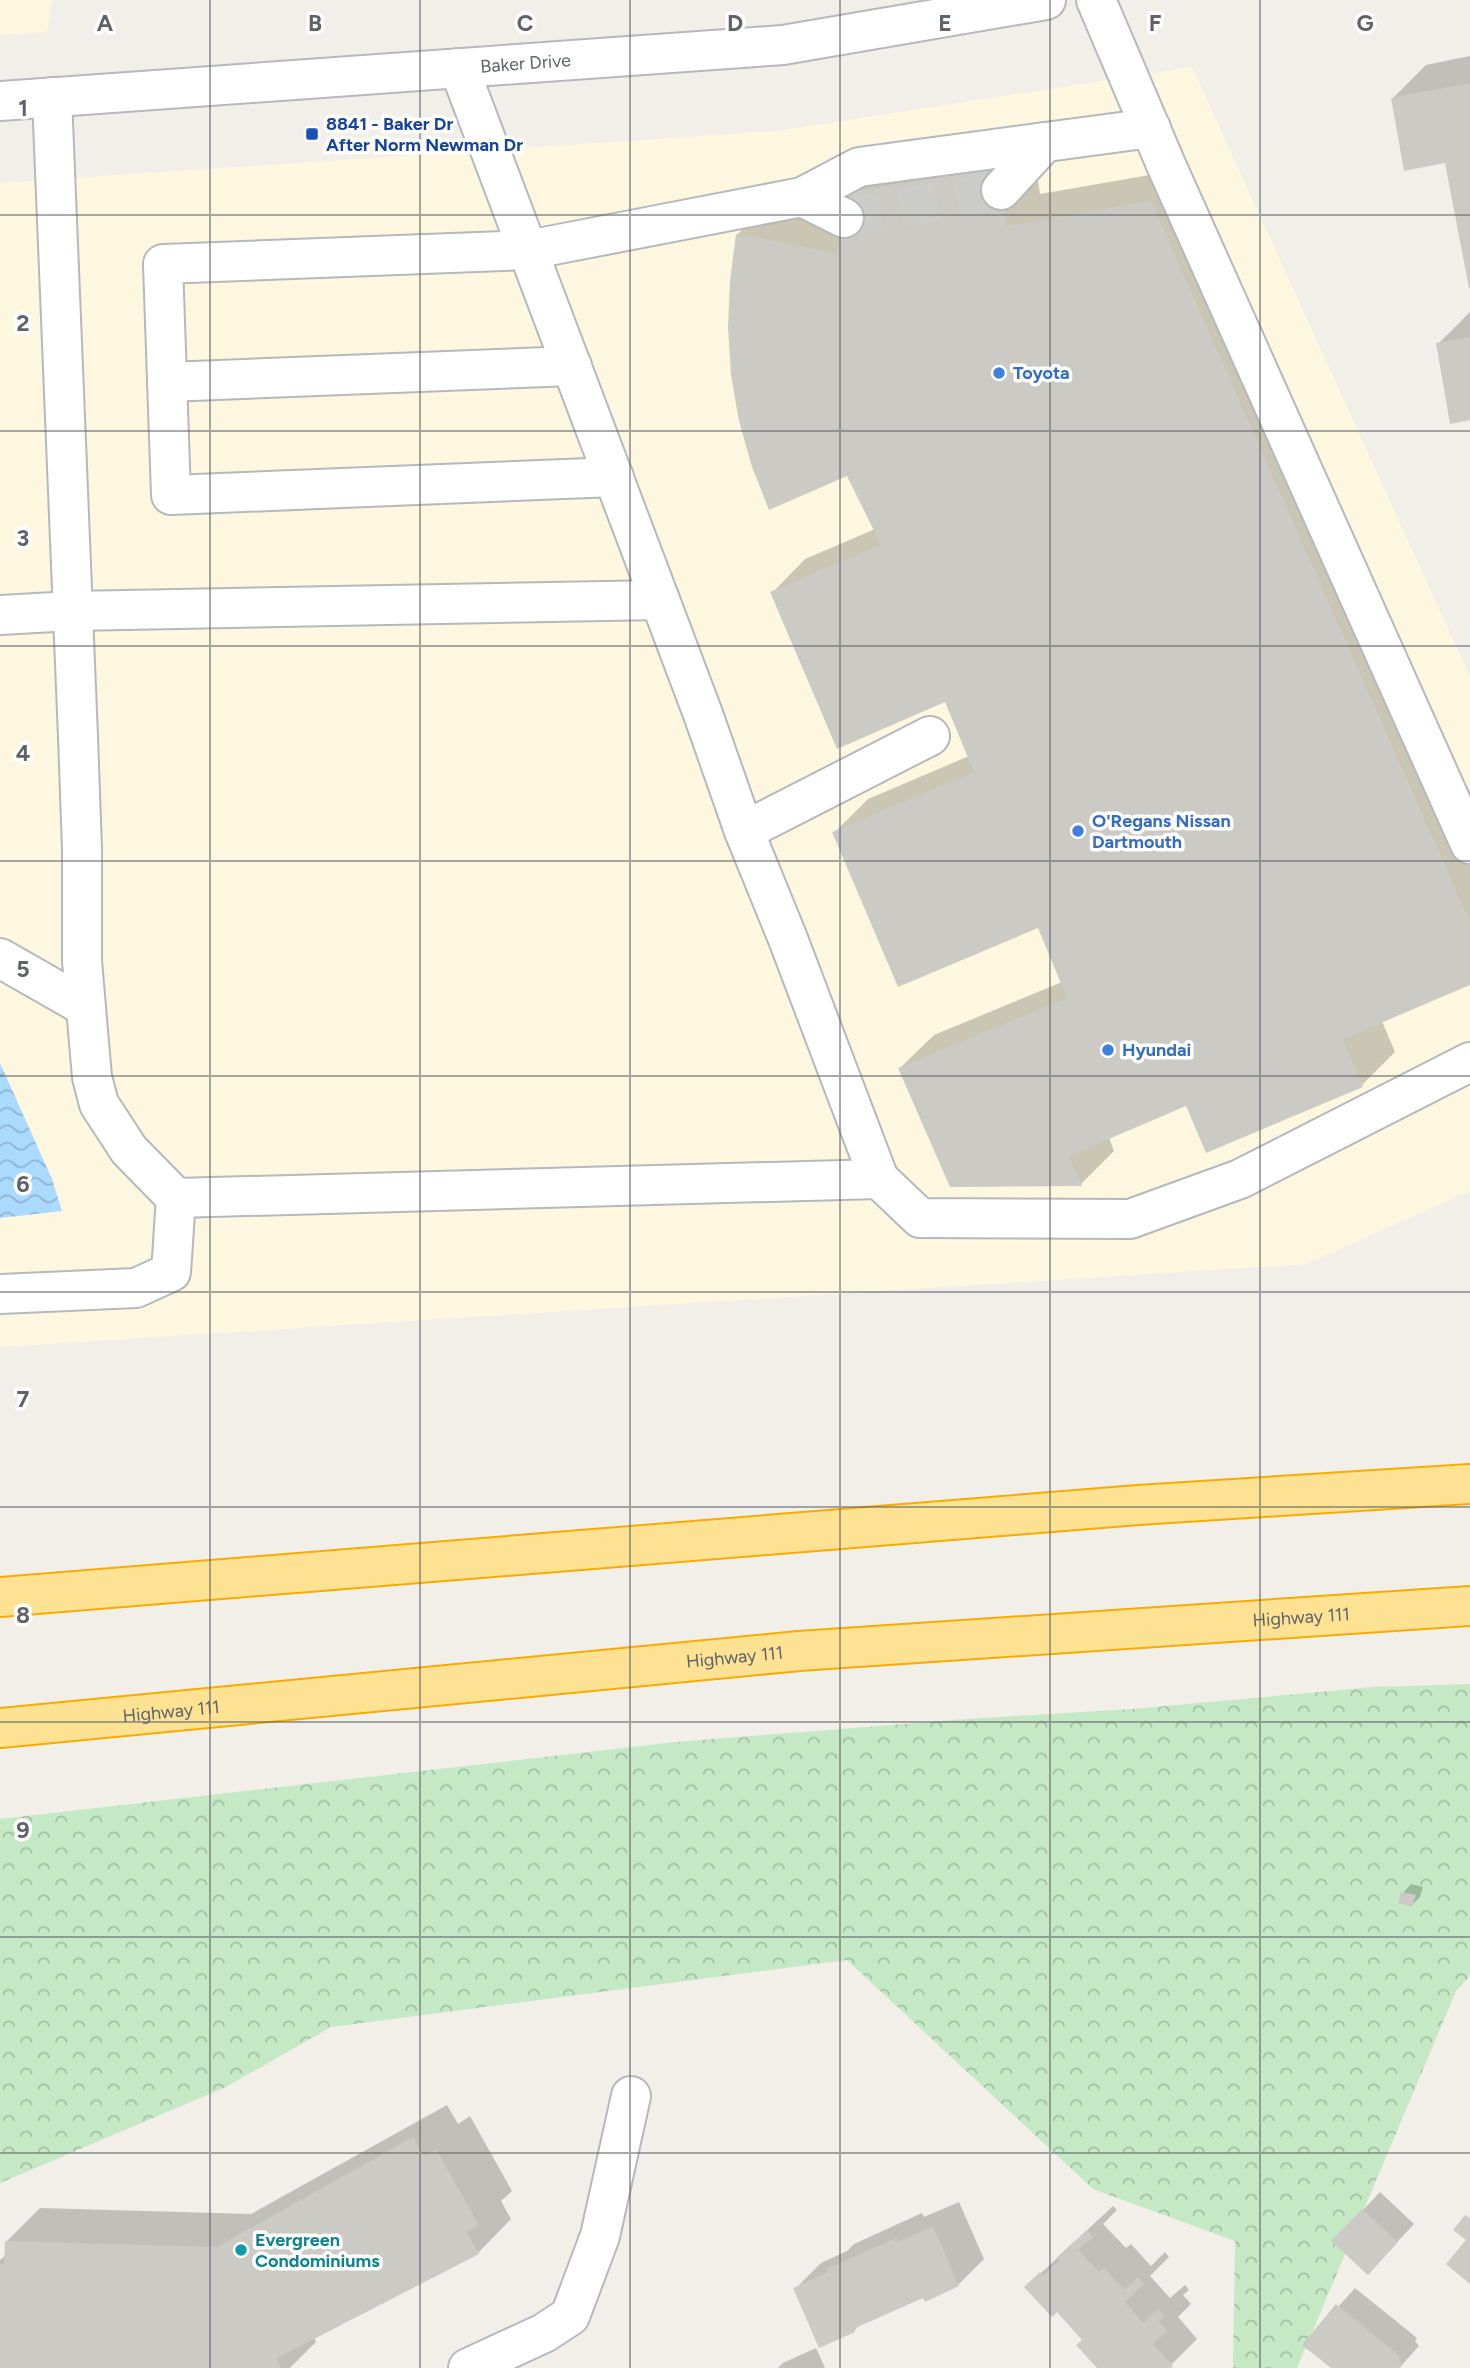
<svg xmlns="http://www.w3.org/2000/svg" width="1470" height="2368" viewBox="0 0 1470 2368" font-family="Figtree,sans-serif">
<style>
.commercial{fill:#fef7e0}
.forest{fill:url(#forest-crowns)}
.water{fill:url(#water-waves)}
.shadow{fill:#0003}
.building{fill:#cccac5}
.lines{fill:none;stroke-linecap:round;stroke-linejoin:round}
.minor-tunnel{stroke:#ccccc8;stroke-width:38;stroke-dasharray:38 19;stroke-linecap:butt}
.minor-casing{stroke:#b5b8bc;stroke-width:42}
.highway-casing{stroke:#f9ab00;stroke-width:42}
.minor{stroke:#fff;stroke-width:38}
.highway{stroke:#fde293;stroke-width:38}
.grid{fill:none;stroke:#5f6368;stroke-width:2;stroke-opacity:0.55}
.transit-dot{fill:#1a4fb4;stroke:#fff;stroke-width:2.5}
.shop-dot{fill:#3f7fe0;stroke:#fff;stroke-width:2.5}
.culture-dot{fill:#0f9aa8;stroke:#fff;stroke-width:2.5}
.labels{text-anchor:middle;stroke-width:7;stroke-linejoin:round;paint-order:stroke}
.street-label{font-size:18px;fill:#5f6368;stroke:#fff}
.transit-label{font-size:18px;font-weight:bold;fill:#164399;stroke:#fff;text-anchor:start}
.shop-label{font-size:18px;font-weight:bold;fill:#366cbe;stroke:#fff;text-anchor:start}
.culture-label{font-size:18px;font-weight:bold;fill:#0d838f;stroke:#fff;text-anchor:start}
.grid-label{font-size:23px;text-anchor:middle;font-weight:bold;fill:#5f6368;stroke:#fff;stroke-width:7;stroke-linejoin:round;paint-order:stroke}
</style>
<defs>
<pattern id="forest-crowns" width="20" height="18" patternUnits="userSpaceOnUse" patternTransform="scale(1.75)"><rect width="20" height="18" fill="#c5e8c5"/><path d="M2 6a3 3 0 1 1 6 0M12 15a3 3 0 1 1 6 0" fill="none" stroke="#a3c0a4"/></pattern>
<pattern id="water-waves" width="16" height="10" patternUnits="userSpaceOnUse" patternTransform="scale(1.75)"><rect width="16" height="10" fill="#aadaff"/><path d="M0 5q4-4 8 0t8 0" fill="none" stroke="#8eb4d2"/></pattern>
</defs>
<rect width="100%" height="100%" fill="#f1efe8"/>
<path class="commercial" d="M0,0H52L47,32L0,35Z
M1192,67L1470,677V1191L1306,1264L0,1347V183L777,131Z"/>
<path class="forest" d="M1470,1684V1976L1456,1991L1297,2368H1233L1235,2241L1093,2189L847,1960L331,2027L226,2087L0,2183V1819L676,1742L980,1718L1133,1709L1374,1687Z"/>
<path class="water" d="M0,1063L52,1179L62,1211L0,1218Z"/>
<path class="shadow" d="M1470,56V285L1447,161L1393,98L1426,65Z
M1031,135L1040,194L1184,169L1470,815V983L1382,1021L1395,1052L1362,1085L1187,1104L1109,1137L1114,1151L1081,1184L952,1186L900,1068L934,1035L1062,982L1039,925L834,833L868,799L969,756L946,700L772,593L805,559L875,529L737,235L771,201L846,216L849,194L883,160Z
M1470,312V418L1438,344Z
M1411,1884L1423,1887L1420,1897L1412,1905L1403,1893Z
M447,2105L458,2124L470,2116L512,2191L501,2201L511,2219L478,2253L314,2337L316,2342L290,2368H1L0,2260L6,2255L7,2241L40,2208L251,2214Z
M1380,2192L1414,2224L1385,2255L1334,2241Z
M959,2202L984,2259L958,2285L924,2296L860,2324L854,2331L795,2289L821,2263L847,2251L854,2244L922,2213L924,2217Z
M1113,2206L1117,2210L1103,2224L1126,2248L1131,2244L1151,2266L1165,2252L1169,2257L1150,2276L1170,2298L1185,2285L1189,2290L1183,2295L1191,2304L1178,2317L1197,2339L1168,2368H1099L1084,2340L1058,2310L1026,2287Z
M1355,2288L1417,2338L1415,2341L1419,2346L1399,2368H1334L1305,2344Z
M816,2348L825,2368H778L783,2363Z"/>
<path class="building" d="M1470,83V288H1469L1445,163L1404,171L1391,98Z
M997,168L1007,226L1151,201L1470,922V985L1343,1039L1363,1087L1206,1153L1186,1106L1069,1156L1082,1186L950,1187L898,1068L1067,998L1038,928L898,987L832,832L974,772L945,702L837,749L770,592L881,545L847,476L769,510L752,467L739,421L731,375L728,327L730,281L736,234L838,254L847,193Z
M1470,337V420L1450,424L1436,343Z
M1401,1892L1416,1895L1412,1907L1398,1903Z
M413,2137L424,2156L436,2149L479,2225L467,2232L479,2254L277,2358L280,2368H0V2264L4,2265L5,2241L217,2247Z
M1362,2209L1398,2242L1368,2275L1331,2241Z
M1465,2215L1470,2218V2284L1446,2264L1466,2240L1453,2230Z
M933,2226L959,2286L925,2302L923,2298L853,2329L855,2332L819,2348L793,2288L828,2272L826,2269L896,2238L898,2242Z
M1087,2230L1093,2237L1078,2250L1099,2272L1104,2268L1124,2290L1138,2277L1144,2284L1125,2302L1143,2323L1158,2309L1164,2316L1159,2322L1167,2331L1153,2344L1173,2366L1171,2368H1097L1076,2345L1082,2340L1057,2312L1052,2317L1024,2287L1040,2272L1043,2276L1060,2260L1057,2257Z
M1336,2304L1401,2357L1398,2360L1403,2364L1400,2368H1331L1302,2345Z"/>
<g class="lines">
<path class="minor-tunnel" d="M844,218L1001,190"/>
<defs>
<g id="minor">
<path d="M1096,0L1167,167L1470,844"/>
<path d="M459,68L703,714L744,831L788,939L879,1179L920,1218L1130,1219L1240,1179L1470,1062"/>
<path d="M52,97L78,737L82,849V961L92,1077L99,1104L129,1150L176,1198L879,1179"/>
<path id="s1" d="M0,101L783,45L1046,0"/>
<path d="M1001,190L1045,142"/>
<path d="M802,197L844,218"/>
<path d="M167,382L572,366"/>
<path d="M614,477L171,495L163,264L528,250L802,197L859,167L1151,128"/>
<path d="M0,615L72,611L660,600"/>
<path d="M744,831L930,736"/>
<path d="M0,958L84,1006"/>
<path d="M0,1294L136,1288L171,1272L176,1198"/>
<path d="M468,2368L544,2333L570,2316L600,2236L631,2096"/>
</g>
<g id="highway">
<path d="M0,1597L1138,1505L1470,1484"/>
<path id="s2" d="M0,1728L799,1651L1470,1606"/>
</g>
</defs>
<use href="#minor" class="minor-casing"/>
<use href="#highway" class="highway-casing"/>
<use href="#minor" class="minor"/>
<use href="#highway" class="highway"/>
</g>
<path class="grid" d="M210,0V2368M420,0V2368M630,0V2368M840,0V2368M1050,0V2368M1260,0V2368M0,215H1470M0,431H1470M0,646H1470M0,861H1470M0,1076H1470M0,1292H1470M0,1507H1470M0,1722H1470M0,1937H1470M0,2153H1470"/>
<rect class="transit-dot" x="305" y="127" width="14" height="14" rx="3.5"/>
<g class="shop-dot">
<circle cx="999" cy="373" r="7"/>
<circle cx="1078" cy="831" r="7"/>
<circle cx="1108" cy="1050" r="7"/>
</g>
<circle class="culture-dot" cx="241" cy="2250" r="7"/>
<g class="labels">
<g class="street-label">
<text dy="6" stroke="none"><textPath href="#s1" startOffset="527">Baker Drive</textPath></text>
<text dy="6" stroke="none"><textPath href="#s2" startOffset="1306">Highway 111</textPath></text>
<text dy="6" stroke="none"><textPath href="#s2" startOffset="738">Highway 111</textPath></text>
<text dy="6" stroke="none"><textPath href="#s2" startOffset="172">Highway 111</textPath></text>
</g>
<g class="transit-label">
<text x="326" y="130">8841 - Baker Dr<tspan x="326" dy="21">After Norm Newman Dr</tspan></text>
</g>
<g class="shop-label">
<text x="1013" y="379">Toyota</text>
<text x="1092" y="827">O'Regans Nissan<tspan x="1092" dy="21">Dartmouth</tspan></text>
<text x="1122" y="1056">Hyundai</text>
</g>
<g class="culture-label">
<text x="255" y="2246">Evergreen<tspan x="255" dy="21">Condominiums</tspan></text>
</g>
</g>
<g class="grid-label">
<text x="105" y="31">A</text>
<text x="315" y="31">B</text>
<text x="525" y="31">C</text>
<text x="735" y="31">D</text>
<text x="945" y="31">E</text>
<text x="1155" y="31">F</text>
<text x="1365" y="31">G</text>
<text x="23" y="116">1</text>
<text x="23" y="331">2</text>
<text x="23" y="546">3</text>
<text x="23" y="761">4</text>
<text x="23" y="977">5</text>
<text x="23" y="1192">6</text>
<text x="23" y="1407">7</text>
<text x="23" y="1623">8</text>
<text x="23" y="1838">9</text>
</g>
</svg>
